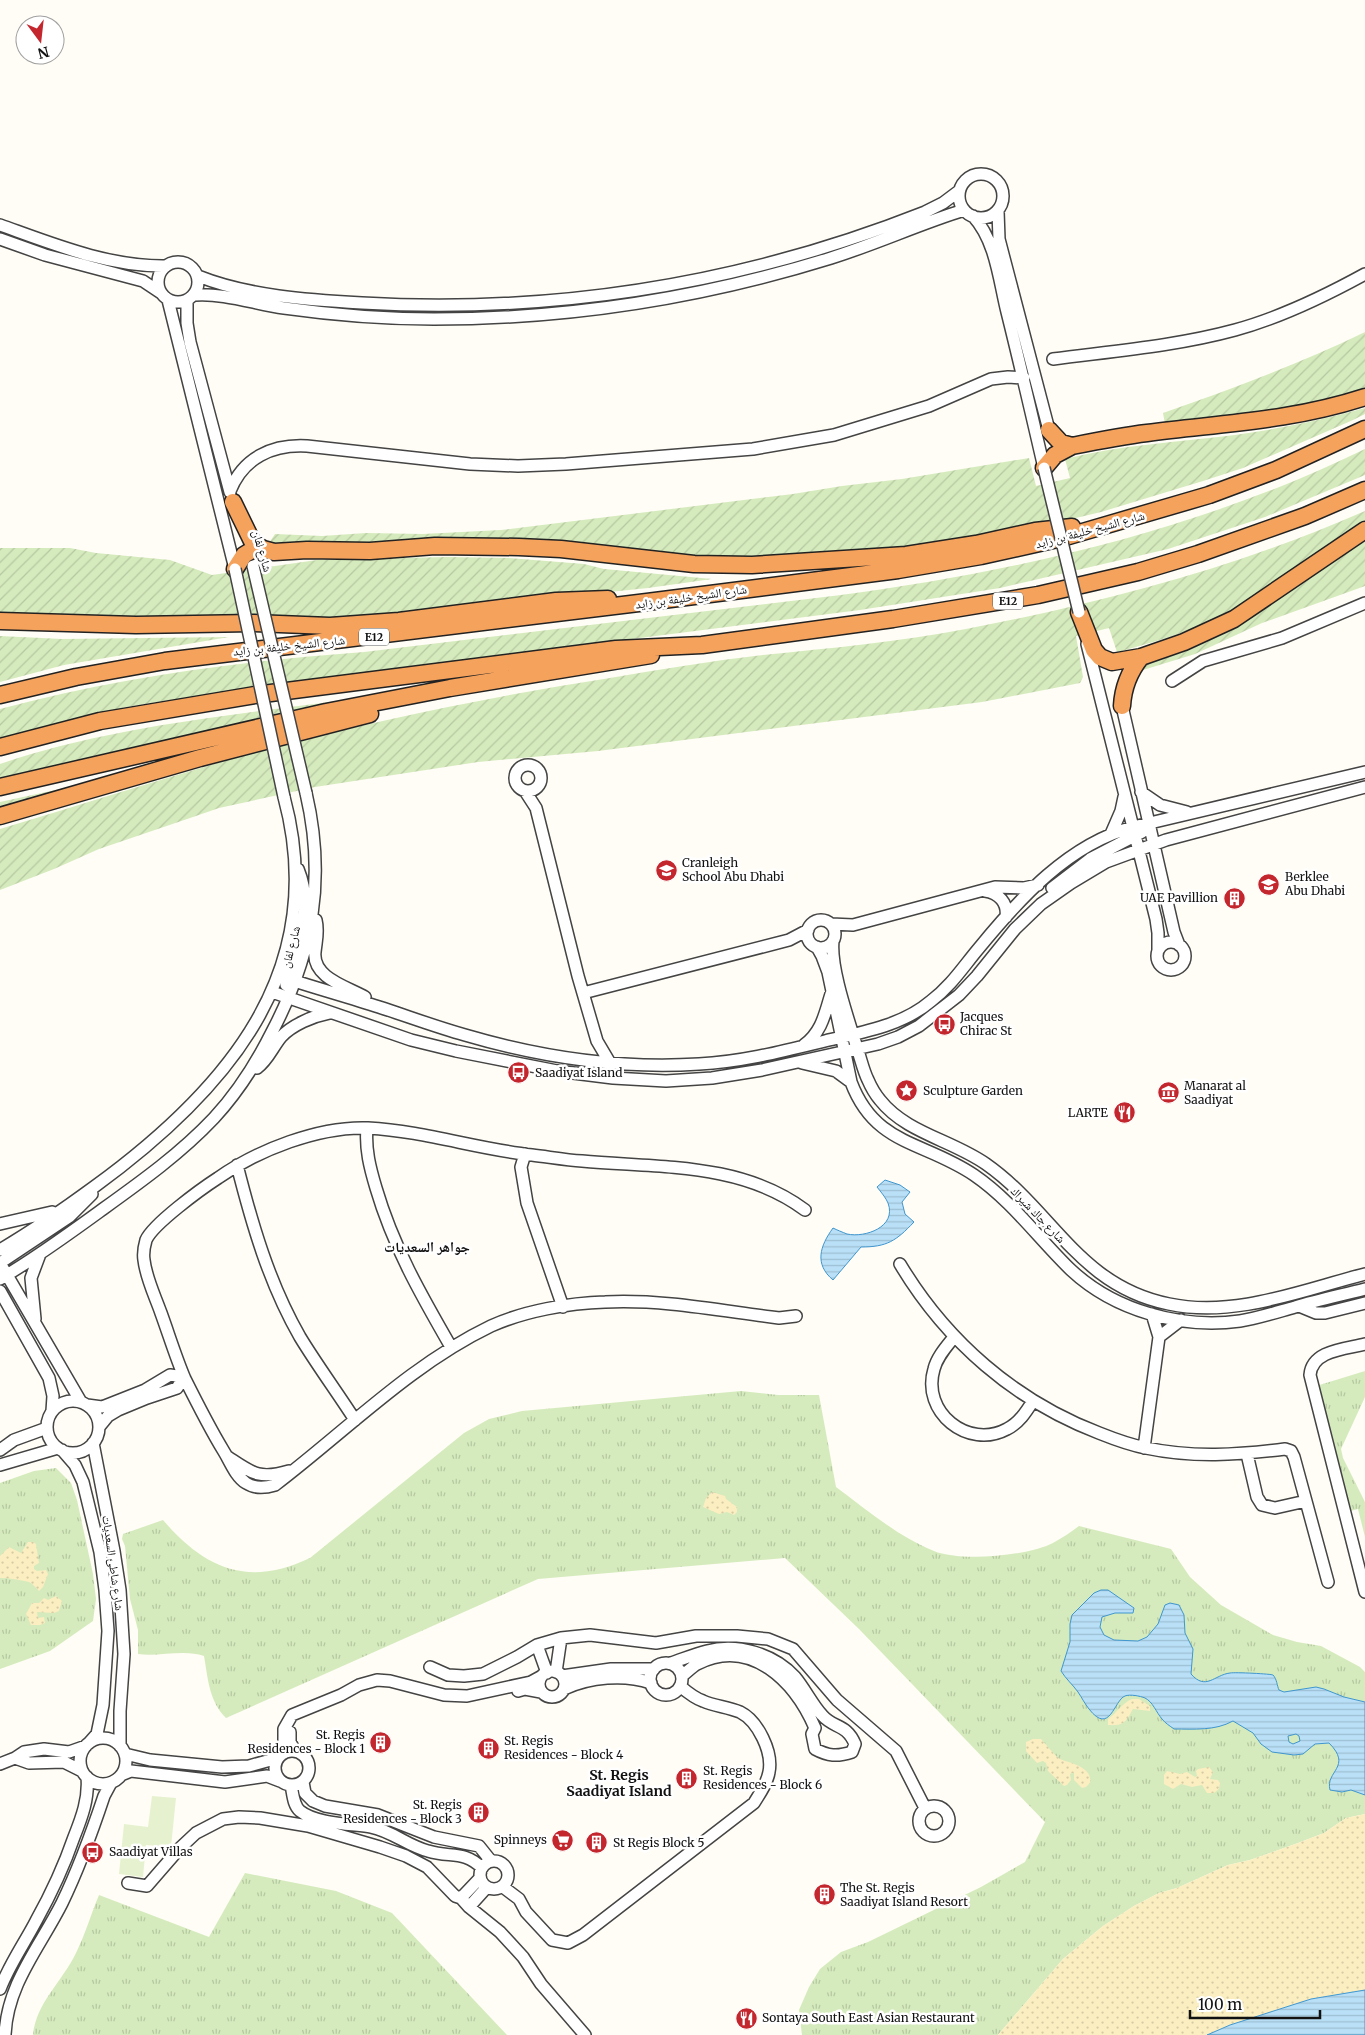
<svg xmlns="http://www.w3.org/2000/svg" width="1365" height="2035" viewBox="0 0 1365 2035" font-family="Merriweather,'Noto Naskh Arabic',serif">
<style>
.grass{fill:url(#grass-tufts)}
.sand{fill:url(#sand-dots)}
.garden{fill:url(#garden-furrows)}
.pitch{fill:#e6f2cf}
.water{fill:url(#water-rules);stroke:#3f96cf;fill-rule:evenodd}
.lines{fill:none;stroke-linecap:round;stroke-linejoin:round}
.minor-casing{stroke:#444;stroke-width:14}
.highway-casing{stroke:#222;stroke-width:19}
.minor{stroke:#fff;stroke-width:11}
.highway{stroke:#f5a25d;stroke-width:16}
.minor-bridge-casing{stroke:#444;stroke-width:14;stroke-linecap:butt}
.minor-bridge{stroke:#fff;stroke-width:11}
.labels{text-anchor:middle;stroke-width:5;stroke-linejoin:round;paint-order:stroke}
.shield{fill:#fff;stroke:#585858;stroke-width:1}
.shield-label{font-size:11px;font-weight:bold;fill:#111}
.street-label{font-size:12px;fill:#111;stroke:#fff}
.poi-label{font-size:12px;fill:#111;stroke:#fff;text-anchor:start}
.neighbourhood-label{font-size:14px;font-weight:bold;fill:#111;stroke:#fff}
</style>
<defs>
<pattern id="grass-tufts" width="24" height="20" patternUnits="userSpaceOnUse" patternTransform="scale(1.25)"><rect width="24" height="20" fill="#d5ebbd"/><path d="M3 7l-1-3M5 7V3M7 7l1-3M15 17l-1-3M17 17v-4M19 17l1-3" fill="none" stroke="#b6c8a1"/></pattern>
<pattern id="sand-dots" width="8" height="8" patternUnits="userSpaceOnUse" patternTransform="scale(1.25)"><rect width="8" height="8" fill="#fbeec1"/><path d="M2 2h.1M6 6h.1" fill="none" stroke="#d6cba5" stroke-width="1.8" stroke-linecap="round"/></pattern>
<pattern id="garden-furrows" width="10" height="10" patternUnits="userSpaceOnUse" patternTransform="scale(1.25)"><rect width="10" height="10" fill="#d5ebbd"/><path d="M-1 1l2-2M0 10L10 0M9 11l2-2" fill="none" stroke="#b6c8a1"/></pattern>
<pattern id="water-rules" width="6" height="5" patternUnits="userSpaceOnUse" patternTransform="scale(1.25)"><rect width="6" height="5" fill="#b9e0f7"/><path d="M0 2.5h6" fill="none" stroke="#9ebfd3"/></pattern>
</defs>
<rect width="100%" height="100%" fill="#fffdf5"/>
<path class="grass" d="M1365,1371V1397L1341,1449L1343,1458L1365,1502V1537L1358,1509L1346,1512L1313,1387Z
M741,1391L778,1395H819L836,1487C867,1510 897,1536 934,1551C960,1562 1028,1556 1053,1543C1062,1538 1071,1532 1079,1526L1171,1549L1190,1577L1221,1605L1273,1635L1297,1642L1321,1646L1360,1667L1365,1672V1814L1346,1818L1324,1833L1298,1843L1250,1860L1228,1865L1177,1888L1159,1893L1134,1906L1103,1926L1063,1959L998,2035H802L799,2010L809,1987L820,1969L841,1952L868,1942L981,1887L1025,1862L1045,1822L859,1629L785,1558L538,1579L226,1718C209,1701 208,1679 204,1656C184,1649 159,1657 138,1654V1630L130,1599L125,1546L122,1539L123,1534L163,1520C206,1570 249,1587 310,1558L464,1433L489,1419L522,1411Z
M56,1468L71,1483L77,1500L93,1574L96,1599L93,1621L50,1651L0,1669V1483L34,1471Z
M245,1873L336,1891L392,1913L507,2035H33C36,2003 62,1982 76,1953C85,1935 91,1914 99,1895L209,1937Z"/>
<path class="sand" d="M712,1492L725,1496L726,1499L737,1507V1512L734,1515L727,1512L719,1514L703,1507L706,1498Z
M28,1542H33L36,1544L39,1563L34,1566V1569L37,1571L46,1570L48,1574L43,1587L39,1591C36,1588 33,1584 29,1582C20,1580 9,1578 0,1578V1556L9,1547L21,1553Z
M56,1596L62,1601L59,1611L54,1613L37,1612L38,1618L44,1617L45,1623L40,1625H31L26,1614L32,1603H39L44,1598L48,1600Z
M1132,1699H1139L1150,1706V1711L1133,1709C1126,1722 1124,1726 1108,1725V1719C1117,1713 1122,1703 1132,1699Z
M1033,1739H1041C1045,1743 1055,1756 1060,1759C1070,1763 1093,1767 1090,1783L1086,1787L1082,1788L1074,1780V1773H1072L1070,1774L1071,1780L1067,1785L1064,1786L1048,1771L1046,1763L1043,1761L1037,1763L1026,1751V1742Z
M1209,1767L1213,1772L1210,1779L1218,1780L1220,1783L1219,1789L1214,1793H1207L1202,1785L1192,1787L1181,1784L1173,1789L1164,1784V1775L1167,1771L1180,1774L1187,1772L1195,1777L1197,1776L1196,1771L1198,1769Z
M1365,1814V1990L1311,1999L1230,2025L1207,2035H998L1063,1959L1103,1926L1134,1906L1159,1893L1177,1888L1228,1865L1250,1860L1298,1843L1324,1833L1346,1818Z"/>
<path class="garden" d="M1365,332V390L1282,411L1165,424L1163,413C1232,389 1299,364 1365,332Z
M1365,408V414L1353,420L1243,468L1203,481L1101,512L966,544L734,561L384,542L310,544L269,543L275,534L322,536L366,533L423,534L501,530L793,494L842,486L902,479L1029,458L1036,486L1070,478L1065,459C1121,445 1178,442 1235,435C1279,429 1322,420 1365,408Z
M1365,449V475L1265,517L1168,549L1000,588L860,610L248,688L126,707L0,738V709C119,677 241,661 364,652L841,595C1018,572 1204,528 1365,449Z
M1365,511V524C1315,557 1266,594 1212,620C1182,634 1149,644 1117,652L1109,628L1076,636L1083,677L1080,683L982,702L598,751L478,762L315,787L219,808L193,817L99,849L54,869L0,890V829C88,803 175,774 264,750C377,720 494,696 610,678C661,669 712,661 763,655C831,648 899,642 966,629C1103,603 1238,567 1365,511Z
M1365,540V586L1262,623L1195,654L1143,670L1144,665L1189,650L1236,627Z
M0,548H70L96,553L170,560L212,575L317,560L447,557L509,558L584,564L604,569L712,579L648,588L322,622L0,615Z
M0,636L62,639L229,637L64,665L0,682Z
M381,695L0,784V764C119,723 257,713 381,695Z
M111,778L0,811V802Z"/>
<path class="pitch" d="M152,1796L176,1798L171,1847L146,1845L143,1877L119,1874L124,1824L148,1827Z"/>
<path class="water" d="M885,1180L900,1185L910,1192L902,1202L905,1214L914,1222C896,1241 887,1247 861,1247L833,1280C814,1264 820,1246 833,1228C837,1230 842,1232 847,1234C865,1238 897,1227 888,1203C886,1198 881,1192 877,1187Z
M1101,1590H1108L1134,1608L1133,1613H1115L1102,1617L1100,1627L1104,1635L1114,1640L1138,1641L1147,1637L1158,1624L1165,1605L1170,1603L1179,1605L1184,1615L1185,1633L1193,1649L1191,1674C1206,1691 1214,1675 1230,1673C1235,1672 1272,1674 1273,1675C1277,1679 1277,1686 1279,1690L1284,1692L1316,1687L1324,1689L1344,1697L1365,1702V1795L1351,1790L1342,1792L1330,1790C1325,1771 1353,1767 1329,1743L1315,1744L1303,1754L1294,1755L1272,1752L1261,1744L1253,1733L1233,1721C1215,1731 1194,1729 1174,1729C1170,1726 1165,1723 1162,1719C1156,1712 1153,1702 1145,1698C1140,1696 1130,1694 1125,1696C1114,1700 1110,1736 1089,1709C1085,1704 1082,1698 1078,1692C1073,1685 1066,1679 1061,1671L1070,1642V1624L1072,1615L1094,1593ZM1296,1734L1299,1736L1300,1741L1293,1744L1289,1742L1288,1736Z
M1365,1990V2035H1207L1230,2025L1311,1999Z"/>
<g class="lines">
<defs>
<path id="minor" d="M959 196a22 22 0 1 1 44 0a22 22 0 1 1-44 0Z
M998,211L999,239L1049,430
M973,216C996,241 999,280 1007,312C1020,364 1032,416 1044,468
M0,225C53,244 109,267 166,266
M0,239L45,255L143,281L161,293
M158 282a20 20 0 1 1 40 0a20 20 0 1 1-40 0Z
M198,276C248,296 308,300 362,303C557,314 743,284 925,212L943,203L959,191
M195,295C224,293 255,304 284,308C334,315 384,319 434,319C569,319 702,298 831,258C876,244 919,224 964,210
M168,300L235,569
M187,301V323L190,342L230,492
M1053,359C1114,351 1176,346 1235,330C1279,318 1325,296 1365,274
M230,491C243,458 272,444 307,446L470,464L518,466L566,464L753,449L834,435L929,406L991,379L1008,377L1024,378
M1087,644L1156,919L1158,933V951
M1172,681L1203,661L1282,638L1365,603
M1122,706L1174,932L1179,945
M515 778a13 13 0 1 1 26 0a13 13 0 1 1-26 0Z
M525,791L536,808L578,976L597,1041L610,1063
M1141,792L1160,805L1187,812
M1111,834L1121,811L1124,797
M1052,888L1090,859L1142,832
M985,891C999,893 1008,903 1006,917
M316,920C319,932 316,941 315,952C312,978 348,987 365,997
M807 934a14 14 0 1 1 28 0a14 14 0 1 1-28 0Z
M831,924L853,925L995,887L1024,888L1038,885
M833,941C830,968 849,1021 857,1048C861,1059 863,1070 868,1080C871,1087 875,1094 880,1100C906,1133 952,1140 986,1164C1053,1211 1079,1286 1169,1304C1235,1318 1302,1290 1365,1274
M1157 956a14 14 0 1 1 28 0a14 14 0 1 1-28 0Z
M817,947L822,956L828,972L851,1082C875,1146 924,1141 974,1175C1012,1201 1038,1238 1071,1270C1115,1311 1181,1329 1240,1321C1259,1318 1277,1312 1295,1307C1318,1300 1342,1295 1365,1289
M279,976C312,987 345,996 379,1007C407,1016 436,1027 465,1035C540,1057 621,1069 699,1064C742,1062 784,1051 825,1041C862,1032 902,1026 931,1001C951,986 963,967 979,948C1020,898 1069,844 1133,827L1365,772
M286,985C294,943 316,913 298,869
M272,992L411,1040L456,1051L557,1071L613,1078L666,1081L712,1078L762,1070L878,1044L898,1037L919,1026L959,995L977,976L1015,929L1041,904L1071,883L1106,862L1166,840L1365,787
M583,993L789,940L808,930
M804,1045C822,1032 825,1013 831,994
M802,1063L836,1071L851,1082
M257,1068C268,1060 272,1048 281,1037C292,1025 313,1016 329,1013
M367,1128C365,1149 370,1168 376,1188C393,1246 421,1295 451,1347
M525,1154L521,1167L527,1203L563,1307
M237,1165C252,1224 269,1283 300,1337C317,1365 337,1392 355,1420
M0,1224L52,1212
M0,1250C32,1231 64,1209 94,1187C226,1091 331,971 284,797
M0,1263L81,1402
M0,1263L69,1217L92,1194
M900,1264C946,1341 1015,1401 1099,1433C1114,1439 1130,1445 1146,1448C1193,1458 1238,1455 1285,1449L1291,1451L1294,1457L1328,1582
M0,1279C36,1258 70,1233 103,1209C142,1181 181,1153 214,1118C239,1091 257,1062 273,1030C313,953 326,878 306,793
M0,1291L49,1378L53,1396L52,1411
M1299,1306L1316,1313H1325L1365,1303
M796,1316L779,1318C722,1311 663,1299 605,1302C569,1303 524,1311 491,1326C410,1365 346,1431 275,1485C265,1488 255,1489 246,1483C235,1476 230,1461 223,1450C209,1427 197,1403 185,1379C176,1358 169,1335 161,1313C155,1296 146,1278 144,1260C143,1254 144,1247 146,1240C153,1224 201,1189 218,1178C258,1150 319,1126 368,1128C424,1131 477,1149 532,1155C549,1157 566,1160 582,1161C658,1168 741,1162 805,1210
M35,1319L31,1278L40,1254
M954,1337C946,1347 937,1357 934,1369C921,1412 968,1450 1007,1429C1019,1423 1026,1412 1033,1401
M1159,1337L1181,1320
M1365,1344C1346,1349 1312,1350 1310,1375L1365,1592
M47 1427a26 26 0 1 1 52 0a26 26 0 1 1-52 0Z
M87,1405L102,1407L145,1390L170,1375L184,1377L177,1388L147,1398L118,1410L108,1416L99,1427
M93,1443L114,1551L120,1590L124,1654L120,1711V1746
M1144,1448L1159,1337L1152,1314
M0,1450L14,1440L47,1428
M62,1450L75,1465L83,1482L100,1552L105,1590L108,1631L103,1705L97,1734L89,1743
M1247,1454L1257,1497L1262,1505L1275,1508L1306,1501
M228,1457C252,1473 259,1480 289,1471
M0,1465L58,1448
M537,1645L547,1673
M671,1663C683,1659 695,1654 707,1651C738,1643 774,1654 795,1677C805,1689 812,1704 822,1715C834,1729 846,1723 855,1744L852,1752C837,1757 828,1756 815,1749L812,1734L815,1728C795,1682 751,1636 697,1664C692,1667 687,1672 682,1676
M650 1679a16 16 0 1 1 32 0a16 16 0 1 1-32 0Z
M430,1667L448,1675L464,1676L483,1674L517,1657L537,1645L561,1638L590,1635L656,1643L696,1636H737L768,1639L793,1649L837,1700L896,1751L925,1808
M539 1684a13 13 0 1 1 26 0a13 13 0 1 1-26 0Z
M556,1672L561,1638
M562,1676L611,1669H654
M564,1689C590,1677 624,1674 651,1683
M518,1691L525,1689L541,1692
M290,1732V1742L295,1751
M80 1761a23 23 0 1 1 46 0a23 23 0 1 1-46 0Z
M275 1768a17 17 0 1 1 34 0a17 17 0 1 1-34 0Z
M284,1753V1729L292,1715L341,1695L359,1685L377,1680L390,1681L444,1695L467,1696L531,1682L542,1676
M125,1754L150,1760L222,1767L249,1766L278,1758
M15,1758L29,1763L64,1762L82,1771
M0,1764L15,1758L24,1752L44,1749L69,1752L86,1746
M121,1775L131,1771L225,1782L267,1776L280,1781
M303,1782L305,1793L313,1801L325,1806L378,1815L434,1837L479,1846L491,1861
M291,1785C293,1794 293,1805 300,1811C316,1824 352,1824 371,1827C392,1831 408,1846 428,1851C450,1858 464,1850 482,1868
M919 1821a15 15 0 1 1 30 0a15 15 0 1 1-30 0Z
M480 1875a14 14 0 1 1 28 0a14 14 0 1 1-28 0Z
M128,1883L147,1886L180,1848L196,1833L223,1819L239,1817L260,1818L308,1826L380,1847L406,1856L427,1867L455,1896L461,1898L469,1907L500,1932L523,1957L541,1984L585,2035
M503,1887L519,1899L526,1912L552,1940L568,1943L583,1935L754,1803C760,1793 767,1784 769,1772C773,1752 758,1721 740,1712C728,1707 714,1706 703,1701C694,1698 687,1692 680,1686
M461,1898L480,1878
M469,1907L487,1887
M0,1989C9,1965 24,1944 36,1921C51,1894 64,1866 74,1837C82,1817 89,1798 87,1777
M5,2035C7,1984 40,1947 62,1903C79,1868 92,1832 104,1796L111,1783"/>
<path id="highway" d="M1049,430L1061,443L1072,446C1097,441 1122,436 1147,433C1224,423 1291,421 1365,397
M1044,468L1055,455L1072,446
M233,502L253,543L263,549L274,552L307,550L370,551L435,546L519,547L561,549L694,564L752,565L906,555L976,544L1035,531L1072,527
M235,569L244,555L257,547
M1079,612L1094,650L1100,657L1112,662L1141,657L1184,642L1234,619L1365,530
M0,621L136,625L253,623L330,626L399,621L556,601L608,599
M0,695L76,677L165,661L647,602L898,570L981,556L1062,538L1209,495L1276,470L1365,429
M1122,706C1123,687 1129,672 1141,657
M0,747L100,721L255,695L616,649L702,645L893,619L1038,595L1138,572L1198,554L1305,516L1365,490
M0,787L326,712L450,688L651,655
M0,816L200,758L370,714"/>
</defs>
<use href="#minor" class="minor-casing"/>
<use href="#highway" class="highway-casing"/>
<use href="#minor" class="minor"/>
<use href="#highway" class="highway"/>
<defs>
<path id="minor-bridge" d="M1044,468L1079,612
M253,566L306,793
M235,569L284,797"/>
</defs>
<use href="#minor-bridge" class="minor-bridge-casing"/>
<use href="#minor-bridge" class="minor-bridge"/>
</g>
<defs>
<symbol id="school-disc" viewBox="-11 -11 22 22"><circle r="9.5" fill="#c4262e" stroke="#fff"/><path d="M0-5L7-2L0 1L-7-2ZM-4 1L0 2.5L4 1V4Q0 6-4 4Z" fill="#fff"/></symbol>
<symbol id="university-disc" viewBox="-11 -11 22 22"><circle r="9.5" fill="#c4262e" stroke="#fff"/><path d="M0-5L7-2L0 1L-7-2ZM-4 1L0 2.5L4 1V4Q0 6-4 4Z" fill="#fff"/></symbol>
<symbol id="building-disc" viewBox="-11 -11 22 22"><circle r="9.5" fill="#c4262e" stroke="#fff"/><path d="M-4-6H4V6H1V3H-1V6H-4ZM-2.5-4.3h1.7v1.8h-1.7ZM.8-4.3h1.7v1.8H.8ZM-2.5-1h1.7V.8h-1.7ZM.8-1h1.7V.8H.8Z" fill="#fff"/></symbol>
<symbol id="bus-disc" viewBox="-11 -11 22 22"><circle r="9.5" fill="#c4262e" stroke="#fff"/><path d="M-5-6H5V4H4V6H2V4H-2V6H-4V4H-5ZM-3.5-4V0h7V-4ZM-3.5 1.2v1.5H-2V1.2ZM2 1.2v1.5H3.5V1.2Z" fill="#fff"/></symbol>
<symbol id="sight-disc" viewBox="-11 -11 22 22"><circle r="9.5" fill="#c4262e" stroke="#fff"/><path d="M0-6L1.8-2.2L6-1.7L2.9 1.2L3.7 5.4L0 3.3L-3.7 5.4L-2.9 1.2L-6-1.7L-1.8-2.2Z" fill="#fff"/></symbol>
<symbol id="museum-disc" viewBox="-11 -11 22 22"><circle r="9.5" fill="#c4262e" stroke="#fff"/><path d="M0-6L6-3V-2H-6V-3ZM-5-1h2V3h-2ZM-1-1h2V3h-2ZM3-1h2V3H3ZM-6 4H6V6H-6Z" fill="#fff"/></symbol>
<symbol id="restaurant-disc" viewBox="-11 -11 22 22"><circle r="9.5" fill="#c4262e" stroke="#fff"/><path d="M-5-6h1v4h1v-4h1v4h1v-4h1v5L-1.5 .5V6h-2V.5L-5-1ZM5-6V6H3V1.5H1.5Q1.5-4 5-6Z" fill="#fff"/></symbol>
<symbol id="supermarket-disc" viewBox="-11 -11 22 22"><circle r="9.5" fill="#c4262e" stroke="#fff"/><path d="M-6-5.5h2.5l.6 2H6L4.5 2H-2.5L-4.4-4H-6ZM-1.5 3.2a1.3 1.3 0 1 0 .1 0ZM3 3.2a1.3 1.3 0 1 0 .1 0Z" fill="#fff"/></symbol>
</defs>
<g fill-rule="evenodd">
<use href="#school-disc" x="654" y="858" width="25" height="25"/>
<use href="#university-disc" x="1256" y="872" width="25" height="25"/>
<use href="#building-disc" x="1222" y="886" width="25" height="25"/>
<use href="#bus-disc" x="932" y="1012" width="25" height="25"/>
<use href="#bus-disc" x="506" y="1060" width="25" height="25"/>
<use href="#sight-disc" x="894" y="1078" width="25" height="25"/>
<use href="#museum-disc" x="1156" y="1080" width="25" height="25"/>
<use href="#restaurant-disc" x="1112" y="1100" width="25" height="25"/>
<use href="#building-disc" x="368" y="1730" width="25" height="25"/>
<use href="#building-disc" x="476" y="1736" width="25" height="25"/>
<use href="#building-disc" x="674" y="1766" width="25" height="25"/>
<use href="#building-disc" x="466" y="1800" width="25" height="25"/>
<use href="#supermarket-disc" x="550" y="1828" width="25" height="25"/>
<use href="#building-disc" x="584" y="1830" width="25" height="25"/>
<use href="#bus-disc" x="80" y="1840" width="25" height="25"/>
<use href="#building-disc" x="812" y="1882" width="25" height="25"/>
<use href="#restaurant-disc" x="734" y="2006" width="25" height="25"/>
</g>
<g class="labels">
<g class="shield">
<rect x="993" y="592.5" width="30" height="17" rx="4"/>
<rect x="359" y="628.5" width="30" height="17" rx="4"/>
</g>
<g class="shield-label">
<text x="1008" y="605">E12</text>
<text x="374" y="641">E12</text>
</g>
<g class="street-label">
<text transform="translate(1090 530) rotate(-15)" y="4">شارع الشيخ خليفة بن زايد</text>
<text transform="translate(262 551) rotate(74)" y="4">شارع لفان</text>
<text transform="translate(691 597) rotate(-8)" y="4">شارع الشيخ خليفة بن زايد</text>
<text transform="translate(289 646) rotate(-6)" y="4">شارع الشيخ خليفة بن زايد</text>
<text transform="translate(291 947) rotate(-75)" y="4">شارع لفان</text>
<text transform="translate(1038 1215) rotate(46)" y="4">شارع جاك شيراك</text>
<text transform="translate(113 1563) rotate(82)" y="4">شارع شاطئ السعديات</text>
</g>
<g class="poi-label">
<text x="682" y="867">Cranleigh<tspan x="682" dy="14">School Abu Dhabi</tspan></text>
<text x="1285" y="881">Berklee<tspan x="1285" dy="14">Abu Dhabi</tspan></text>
<text x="1218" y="902" text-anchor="end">UAE Pavillion</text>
<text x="960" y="1021">Jacques<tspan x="960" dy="14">Chirac St</tspan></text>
<text x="535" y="1077">Saadiyat Island</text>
<text x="1184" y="1090">Manarat al<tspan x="1184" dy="14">Saadiyat</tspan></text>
<text x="923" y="1095">Sculpture Garden</text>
<text x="1108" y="1117" text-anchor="end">LARTE</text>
<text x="365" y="1739" text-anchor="end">St. Regis<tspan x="365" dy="14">Residences - Block 1</tspan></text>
<text x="504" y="1745">St. Regis<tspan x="504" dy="14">Residences - Block 4</tspan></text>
<text x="703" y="1775">St. Regis<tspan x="703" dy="14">Residences - Block 6</tspan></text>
<text x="462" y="1809" text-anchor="end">St. Regis<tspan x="462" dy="14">Residences - Block 3</tspan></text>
<text x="547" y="1844" text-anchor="end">Spinneys</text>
<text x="613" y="1847">St Regis Block 5</text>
<text x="109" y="1856">Saadiyat Villas</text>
<text x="840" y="1892">The St. Regis<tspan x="840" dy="14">Saadiyat Island Resort</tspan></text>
<text x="762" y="2022">Sontaya South East Asian Restaurant</text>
</g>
<g class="neighbourhood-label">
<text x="427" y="1252">جواهر السعديات</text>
<text x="619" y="1780">St. Regis<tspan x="619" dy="16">Saadiyat Island</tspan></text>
</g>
</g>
<g transform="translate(40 40) rotate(165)"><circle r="24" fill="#ffffff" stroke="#a0a0a0"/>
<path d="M0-4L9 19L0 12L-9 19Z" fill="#c4262e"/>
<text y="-8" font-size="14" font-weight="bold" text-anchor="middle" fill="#111111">N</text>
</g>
<path d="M1190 2010v8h130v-8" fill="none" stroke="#111111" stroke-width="2.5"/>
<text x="1198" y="2010" font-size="15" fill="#111111" stroke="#ffffff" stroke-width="4" paint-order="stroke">100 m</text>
</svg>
